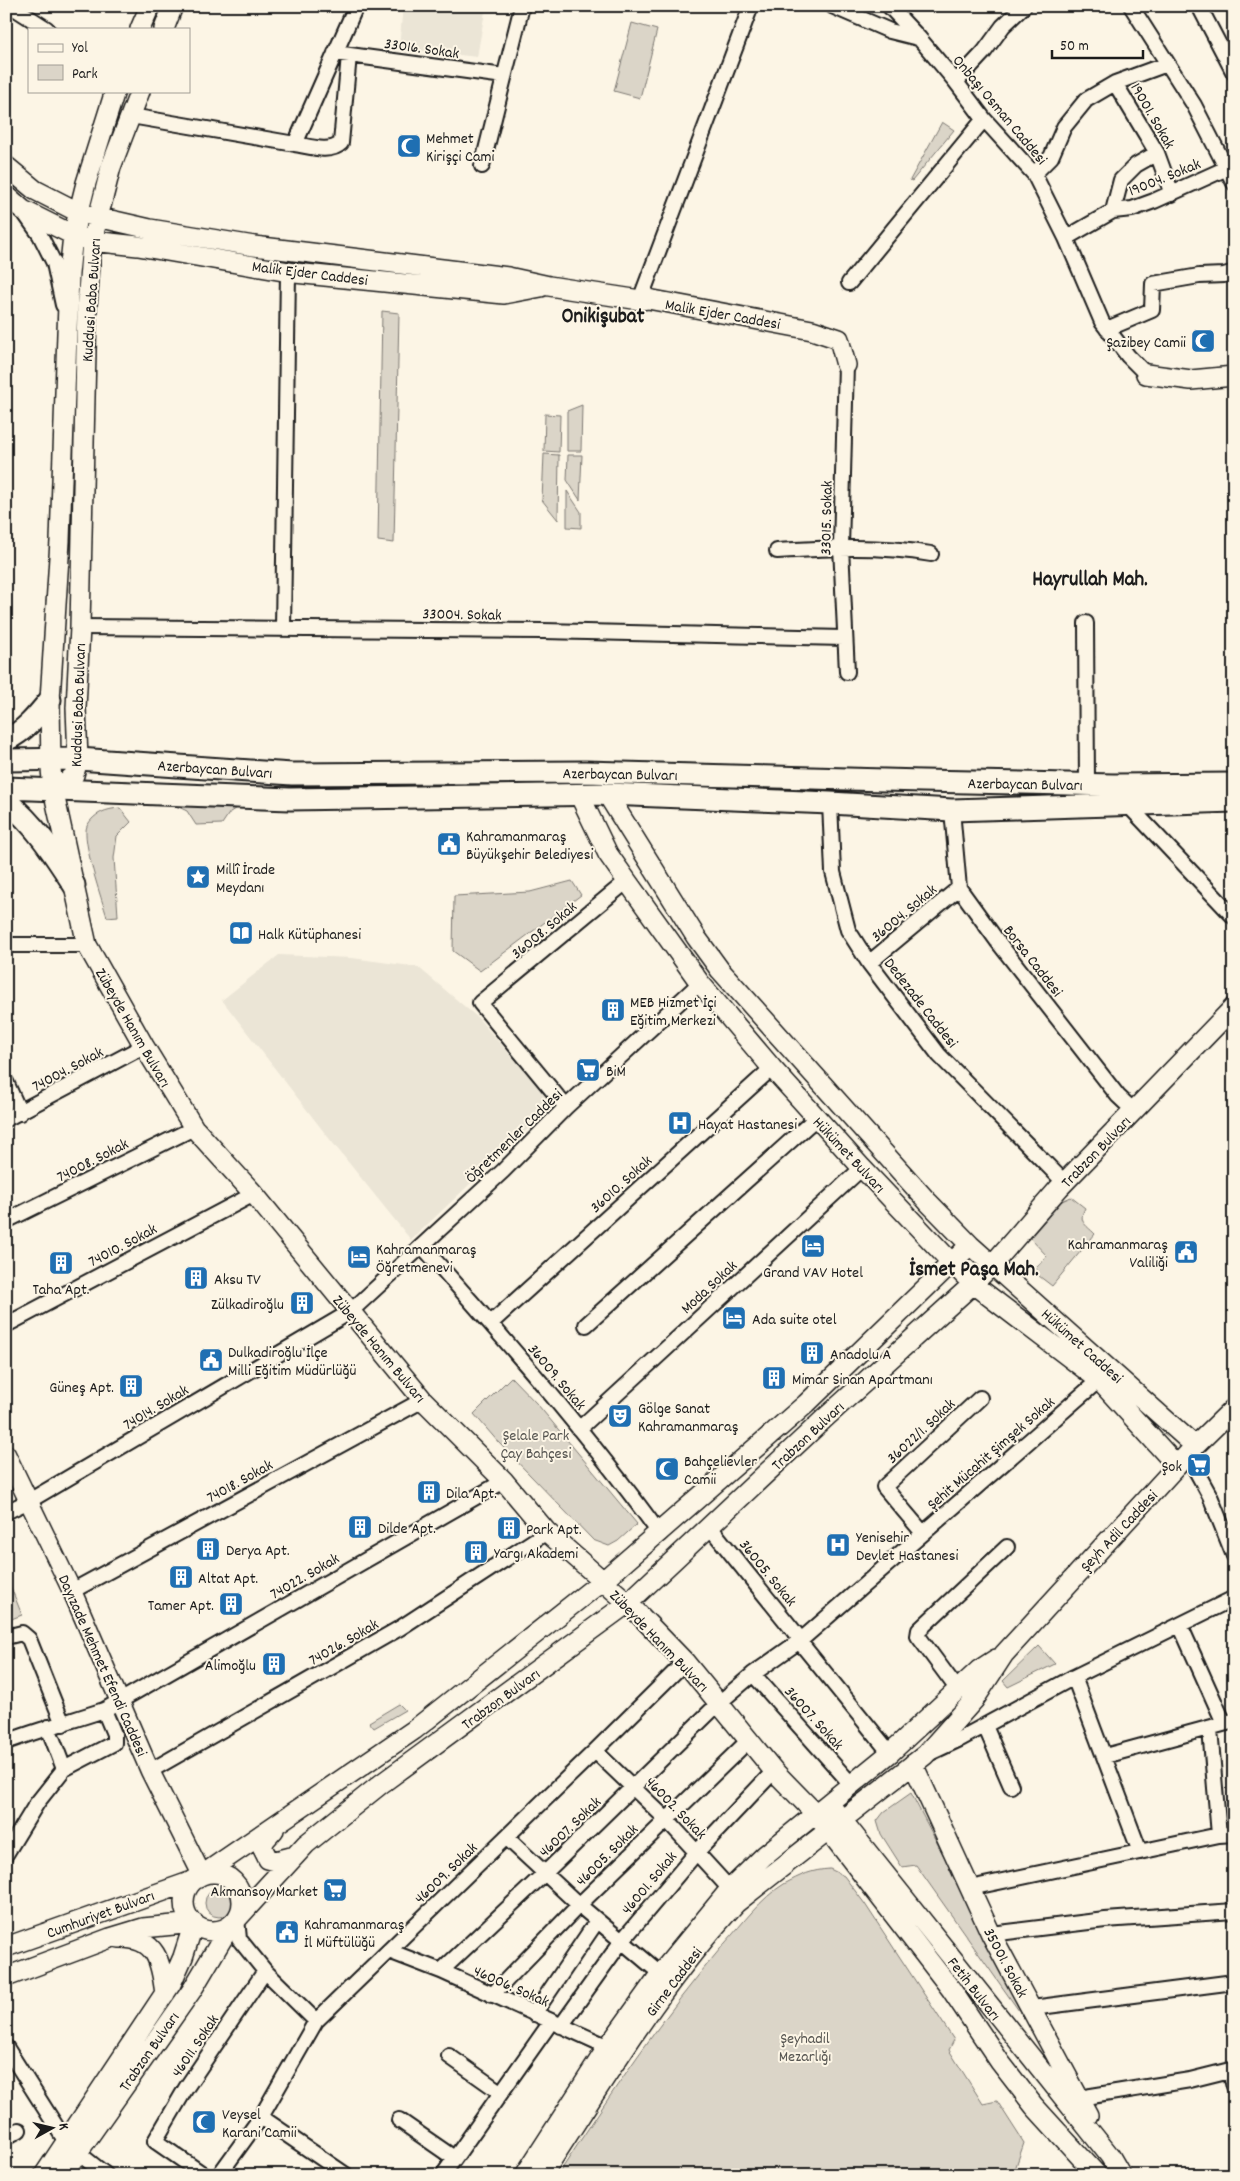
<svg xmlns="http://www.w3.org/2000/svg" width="1240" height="2181" viewBox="0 0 1240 2181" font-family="Dekko,sans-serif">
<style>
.built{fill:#ebe5d6}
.green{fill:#dbd5c8;stroke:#7c7872}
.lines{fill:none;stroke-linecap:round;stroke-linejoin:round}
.minor-casing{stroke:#1c1c1c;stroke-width:18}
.tertiary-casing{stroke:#1c1c1c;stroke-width:21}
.secondary-casing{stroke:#1c1c1c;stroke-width:22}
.primary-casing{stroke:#1c1c1c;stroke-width:25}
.minor{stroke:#fcf5e5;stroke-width:14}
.tertiary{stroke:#fcf5e5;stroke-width:18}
.secondary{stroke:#fcf5e5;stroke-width:19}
.primary{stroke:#fcf5e5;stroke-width:21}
.labels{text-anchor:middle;stroke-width:4;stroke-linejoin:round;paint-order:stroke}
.street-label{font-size:16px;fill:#1c1c1c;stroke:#fcf5e5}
.poi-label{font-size:16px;fill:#1c1c1c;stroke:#fcf5e5;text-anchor:start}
.park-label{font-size:16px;fill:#555450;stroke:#fcf5e5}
.district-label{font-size:21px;font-weight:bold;fill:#1c1c1c;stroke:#fcf5e5}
</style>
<rect width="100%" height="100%" fill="#fcf5e5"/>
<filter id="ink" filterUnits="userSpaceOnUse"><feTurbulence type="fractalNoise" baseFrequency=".02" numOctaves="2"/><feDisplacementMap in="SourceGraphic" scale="10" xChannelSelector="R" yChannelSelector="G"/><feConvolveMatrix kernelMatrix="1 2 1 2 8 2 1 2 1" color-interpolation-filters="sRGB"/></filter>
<g filter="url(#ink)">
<path class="built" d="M403,6H486L477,57L399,48Z
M279,955L352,958L418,967L477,1017L535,1083L552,1106L411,1240L324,1132L222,1000Z"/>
<path class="green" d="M632,23L657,30L640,98L614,91Z
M942,122L954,130L912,181L910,180Z
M382,311L399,313L394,543L378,541Z
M582,405L581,451H567V411Z
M545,414L560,415L559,452L544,451Z
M544,454L559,455L558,520L542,500Z
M568,455H582L580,500L567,480Z
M567,491L581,512V528L567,527Z
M164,800H250L230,812L222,824L196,825L187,811Z
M120,808L131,822L117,836L114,858L118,916L107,917C102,900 81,839 87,826C94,813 106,809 120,808Z
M572,881L581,895L480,971L453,951L454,896L530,892Z
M1071,1197L1085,1208C1078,1222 1085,1224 1095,1234L1052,1286L1039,1276L1036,1268L1047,1256L1030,1238L1062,1201Z
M511,1377L538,1405L637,1524L618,1541L609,1546L593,1540L499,1443L474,1414Z
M6,1575L22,1615L6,1621Z
M1039,1646L1055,1664L1008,1687L1003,1681Z
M399,1704L405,1710L374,1728L369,1722Z
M911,1793L1027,2015L1024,2018L916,1865L902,1867L881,1834L877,1821L884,1812Z
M830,1869L844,1876L865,1904L954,2040L949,2050L983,2104L997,2101L1024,2143L1013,2175H558C610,2094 663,2016 725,1943C743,1923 761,1898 784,1884C801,1875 811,1870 830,1869Z
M205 1903a14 14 0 1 1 28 0a14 14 0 1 1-28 0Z"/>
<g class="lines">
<defs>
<path id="minor" d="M11,6L47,29
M832,6L890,31L918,38
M889,6L919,38L956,82L984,119L1034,174L1066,238L1102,322L1128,356L1146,374
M1131,6L1194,105L1234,183
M1199,6L1234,73
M335,53L504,76
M956,82L984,52L1003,26L1024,6
M1115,83L1157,153L1172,194
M131,116L295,144L356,6
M295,144C308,146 330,154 341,143L349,55
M482,166L522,6
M1034,174L1051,157L1064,127L1086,100L1115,83L1167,64
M23,211L40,235L54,263L63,305
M1113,211L1121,180L1136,165L1157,153
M1066,238L1113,211L1132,209L1154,201L1227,168
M849,283L984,119
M640,300L751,6
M1107,329L1152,310L1153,284L1199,276L1224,275L1234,272
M846,365L841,547L847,672
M777,551C828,548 880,545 931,554
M1086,623L1087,784
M80,627L543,631L844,638
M283,629L288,272
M830,803L833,872L848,930L869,963L939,1055L1065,1183
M1127,804L1234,917
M952,810L959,888L998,942L1118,1096L1134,1111
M6,945H87
M869,963L959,888
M6,1082L20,1113
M566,1107L480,1003L627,881
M6,1119L144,1046
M6,1221L194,1128
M422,1246C505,1339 587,1433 660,1534
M491,1323L772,1068
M6,1325L254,1194
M586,1325L816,1118
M579,1429L862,1168
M1188,1456L1210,1496L1234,1556
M6,1512L29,1501L350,1312L503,1171L566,1107L700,983
M709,1526L801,1640
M923,1533L884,1487L980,1398
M72,1591L423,1400
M1180,1625L1224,1723
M6,1637L22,1633L29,1639L63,1724
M799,1641L890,1753
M753,1674L851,1784
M1074,1677L1140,1852
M958,1690L918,1636L919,1630L1007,1547
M985,1726L1011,1786
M48,1727L64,1769
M1210,1729L1219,1835
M6,1742C38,1730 71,1721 104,1710L504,1481
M595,1751L666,1819L730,1889
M928,1754L960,1739L1074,1677L1234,1598
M1105,1756L1234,1721
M150,1771L400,1628L547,1532
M506,1837L579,1905L667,1979
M6,1854L37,1803L64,1769L114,1743V1734L104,1710
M970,1888L1219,1835L1234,1834
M237,1919L239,1939L265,1971L316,2021
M991,1934L1105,1920L1234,1911
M389,1951L441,1971L615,2050
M441,1971L545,1873L719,1703L753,1674L801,1640L1099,1380
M492,1995L579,1905L748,1741
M1032,2008L1234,1982
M534,2014L597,1921
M561,2026L621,1942L696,1853L774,1771
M6,2047L66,2142
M449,2056L500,2092
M1230,2070L1234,2086
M1079,2098L1190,2080L1234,2069
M261,2117L346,2175
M399,2120L454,2158
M6,2137L19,2130
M77,2152L106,2175
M204,2175L155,2141L186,2088L265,1971
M219,2175L261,2117L316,2021L595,1751L685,1662
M443,2175L551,2022"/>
<path id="tertiary" d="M6,1454L72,1591L150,1771L202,1875"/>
<path id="secondary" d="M140,29L150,6
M164,29L173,6
M115,91L86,183L73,235L69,274L60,541L50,700L51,769L53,789L87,945L144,1046L194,1128L254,1194L423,1400L504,1481L547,1532L628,1603L685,1662L774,1771L815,1813L951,1989L1000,2062L1034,2106L1097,2175
M6,166L35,190L80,213L150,229L254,246L508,277L549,286L640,300L648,299L812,330L839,339L846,365
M6,195L23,210L73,235L92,241L138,246L295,273L504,294L541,287
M1146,374L1191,380L1234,376
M53,789L66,783L74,775L78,759L76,708L80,627L87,305L92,241L111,167L140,91
M579,794L608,854L627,881L700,983L772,1068L862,1168L951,1262L973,1284L1099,1380L1177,1466
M607,794L696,937L720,970L928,1202L970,1245L1195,1446
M913,1764L991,1934L1088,2115
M834,1810L1110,2156L1121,2175
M274,1830L265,1840L262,1847L268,1859L276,1861L295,1856
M184 1902a29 29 0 1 1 58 0a29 29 0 1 1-58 0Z
M202,1875L414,1730L611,1574L806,1404L970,1245
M237,1919L306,1844L381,1784L628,1603L825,1418L973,1284L992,1265L1059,1188L1234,1007
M119,1938C157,1937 161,1962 165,1994
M6,1947L195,1880
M6,1977L110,1938L143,1928L194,1923L183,1957L171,1984L44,2175
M62,2175L192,1990L230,1926
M525,2175L607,2048L661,1973L730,1889L765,1855L890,1753L979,1670L996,1659
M542,2175C603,2082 660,1985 736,1903L925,1755L974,1700L1004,1654L1195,1446L1234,1408"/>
<path id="primary" d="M6,740C25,731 37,716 50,700
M6,760L78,759L292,774L585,772L922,781L1114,785L1234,784
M6,788L290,799L607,794L830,803L952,810L1234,801
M6,801C35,824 54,854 74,885"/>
</defs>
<use href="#minor" class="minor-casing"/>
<use href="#tertiary" class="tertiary-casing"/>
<use href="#secondary" class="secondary-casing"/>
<use href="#primary" class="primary-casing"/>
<use href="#minor" class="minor"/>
<use href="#tertiary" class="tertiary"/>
<use href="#secondary" class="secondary"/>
<use href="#primary" class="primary"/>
</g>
</g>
<defs>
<symbol id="mosque-square" viewBox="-11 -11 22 22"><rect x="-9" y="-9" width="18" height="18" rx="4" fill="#1f6fb2" stroke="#fcf5e5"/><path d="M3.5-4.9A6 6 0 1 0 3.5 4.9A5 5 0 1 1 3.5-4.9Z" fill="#fff"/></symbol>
<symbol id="civic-square" viewBox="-11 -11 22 22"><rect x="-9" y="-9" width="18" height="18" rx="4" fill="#1f6fb2" stroke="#fcf5e5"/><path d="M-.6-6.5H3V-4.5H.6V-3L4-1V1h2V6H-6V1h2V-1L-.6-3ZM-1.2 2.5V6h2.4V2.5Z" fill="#fff"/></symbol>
<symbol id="sight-square" viewBox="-11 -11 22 22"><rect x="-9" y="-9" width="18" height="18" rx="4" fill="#1f6fb2" stroke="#fcf5e5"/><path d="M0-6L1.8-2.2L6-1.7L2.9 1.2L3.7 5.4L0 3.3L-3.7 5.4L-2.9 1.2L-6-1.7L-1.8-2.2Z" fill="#fff"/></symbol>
<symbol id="library-square" viewBox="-11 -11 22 22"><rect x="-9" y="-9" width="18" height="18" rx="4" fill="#1f6fb2" stroke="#fcf5e5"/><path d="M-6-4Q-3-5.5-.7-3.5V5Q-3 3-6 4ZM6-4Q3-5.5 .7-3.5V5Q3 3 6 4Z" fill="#fff"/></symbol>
<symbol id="building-square" viewBox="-11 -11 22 22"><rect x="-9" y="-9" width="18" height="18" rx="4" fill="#1f6fb2" stroke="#fcf5e5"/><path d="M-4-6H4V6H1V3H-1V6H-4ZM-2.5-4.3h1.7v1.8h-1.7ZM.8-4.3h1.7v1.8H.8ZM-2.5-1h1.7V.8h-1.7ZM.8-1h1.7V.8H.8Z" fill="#fff"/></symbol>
<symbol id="supermarket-square" viewBox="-11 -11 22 22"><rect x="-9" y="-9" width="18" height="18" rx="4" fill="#1f6fb2" stroke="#fcf5e5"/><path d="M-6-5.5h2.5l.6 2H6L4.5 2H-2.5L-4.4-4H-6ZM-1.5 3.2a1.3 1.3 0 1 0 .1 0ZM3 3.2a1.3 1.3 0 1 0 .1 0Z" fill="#fff"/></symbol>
<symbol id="hospital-square" viewBox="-11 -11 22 22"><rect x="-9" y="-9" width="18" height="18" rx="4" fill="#1f6fb2" stroke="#fcf5e5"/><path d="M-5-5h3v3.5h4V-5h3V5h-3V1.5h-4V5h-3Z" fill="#fff"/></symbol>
<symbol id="hotel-square" viewBox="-11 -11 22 22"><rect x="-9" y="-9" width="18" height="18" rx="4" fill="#1f6fb2" stroke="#fcf5e5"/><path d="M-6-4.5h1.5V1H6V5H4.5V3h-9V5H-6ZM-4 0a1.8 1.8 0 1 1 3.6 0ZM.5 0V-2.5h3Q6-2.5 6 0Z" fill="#fff"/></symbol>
<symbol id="theatre-square" viewBox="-11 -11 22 22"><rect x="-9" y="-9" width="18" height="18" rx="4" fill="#1f6fb2" stroke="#fcf5e5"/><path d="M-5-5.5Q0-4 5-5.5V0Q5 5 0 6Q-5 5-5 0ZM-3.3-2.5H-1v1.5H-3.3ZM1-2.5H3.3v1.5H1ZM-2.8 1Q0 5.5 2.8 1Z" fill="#fff"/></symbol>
</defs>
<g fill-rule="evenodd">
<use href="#mosque-square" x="395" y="132" width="28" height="28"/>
<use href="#mosque-square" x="1189" y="327" width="28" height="28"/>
<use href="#civic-square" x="435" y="830" width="28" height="28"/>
<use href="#sight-square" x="184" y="863" width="28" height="28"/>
<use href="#library-square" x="227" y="919" width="28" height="28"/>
<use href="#building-square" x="599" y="996" width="28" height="28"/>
<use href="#supermarket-square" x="574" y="1056" width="28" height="28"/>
<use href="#hospital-square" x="666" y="1109" width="28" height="28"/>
<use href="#hotel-square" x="799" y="1232" width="28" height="28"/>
<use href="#civic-square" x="1172" y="1238" width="28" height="28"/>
<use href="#hotel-square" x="345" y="1243" width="28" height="28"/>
<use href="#building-square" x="47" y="1249" width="28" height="28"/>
<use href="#building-square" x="182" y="1264" width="28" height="28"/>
<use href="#building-square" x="288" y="1289" width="28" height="28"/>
<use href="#hotel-square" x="720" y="1304" width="28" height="28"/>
<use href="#building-square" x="798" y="1339" width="28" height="28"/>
<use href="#civic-square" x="197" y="1346" width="28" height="28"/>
<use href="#building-square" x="760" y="1364" width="28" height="28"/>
<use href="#building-square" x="117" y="1372" width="28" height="28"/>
<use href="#theatre-square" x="606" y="1402" width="28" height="28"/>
<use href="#supermarket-square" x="1185" y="1451" width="28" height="28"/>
<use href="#mosque-square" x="653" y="1455" width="28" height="28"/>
<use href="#building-square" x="415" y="1478" width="28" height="28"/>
<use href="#building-square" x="346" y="1513" width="28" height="28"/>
<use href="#building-square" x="495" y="1514" width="28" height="28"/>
<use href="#hospital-square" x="824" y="1531" width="28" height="28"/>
<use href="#building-square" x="194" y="1535" width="28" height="28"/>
<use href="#building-square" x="462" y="1538" width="28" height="28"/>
<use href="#building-square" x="167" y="1563" width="28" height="28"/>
<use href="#building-square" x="217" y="1590" width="28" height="28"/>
<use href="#building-square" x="260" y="1650" width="28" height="28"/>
<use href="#supermarket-square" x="321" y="1876" width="28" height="28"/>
<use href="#civic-square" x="273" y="1918" width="28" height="28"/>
<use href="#mosque-square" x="190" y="2108" width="28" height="28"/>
</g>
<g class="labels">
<g class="street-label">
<text transform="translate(422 47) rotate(8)" y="6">33016. Sokak</text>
<text transform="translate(1001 109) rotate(50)" y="6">Onbaşı Osman Caddesi</text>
<text transform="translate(1154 115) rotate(60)" y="6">19001. Sokak</text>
<text transform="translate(1164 176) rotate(-22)" y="6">19004. Sokak</text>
<text transform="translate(310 272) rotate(7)" y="6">Malik Ejder Caddesi</text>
<text transform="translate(90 300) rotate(-86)" y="6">Kuddusi Baba Bulvarı</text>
<text transform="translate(723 313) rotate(10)" y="6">Malik Ejder Caddesi</text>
<text transform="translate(825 518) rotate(-89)" y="6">33015. Sokak</text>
<text transform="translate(462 613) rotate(1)" y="6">33004. Sokak</text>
<text transform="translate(77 705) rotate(-88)" y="6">Kuddusi Baba Bulvarı</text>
<text transform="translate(215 768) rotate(4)" y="6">Azerbaycan Bulvarı</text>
<text transform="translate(620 773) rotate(1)" y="6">Azerbaycan Bulvarı</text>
<text transform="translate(1025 783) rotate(1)" y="6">Azerbaycan Bulvarı</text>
<text transform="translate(903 912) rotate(-40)" y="6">36004. Sokak</text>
<text transform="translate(543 929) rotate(-40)" y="6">36008. Sokak</text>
<text transform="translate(1034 960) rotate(52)" y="6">Borsa Caddesi</text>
<text transform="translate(922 1002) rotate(52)" y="6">Dedezade Caddesi</text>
<text transform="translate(134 1027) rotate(60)" y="6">Zübeyde Hanım Bulvarı</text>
<text transform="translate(67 1068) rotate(-28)" y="6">74004. Sokak</text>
<text transform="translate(513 1135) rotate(-44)" y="6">Öğretmenler Caddesi</text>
<text transform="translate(1095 1151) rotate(-46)" y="6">Trabzon Bulvarı</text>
<text transform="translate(850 1154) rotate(47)" y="6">Hükümet Bulvarı</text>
<text transform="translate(92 1159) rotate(-27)" y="6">74008. Sokak</text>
<text transform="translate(620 1183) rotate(-42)" y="6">36010. Sokak</text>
<text transform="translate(122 1244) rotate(-28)" y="6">74010. Sokak</text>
<text transform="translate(708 1286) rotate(-43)" y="6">Moda Sokak</text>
<text transform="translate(1083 1345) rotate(42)" y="6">Hükümet Caddesi</text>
<text transform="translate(380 1348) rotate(50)" y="6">Zübeyde Hanım Bulvarı</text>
<text transform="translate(558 1376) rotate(50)" y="6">36009. Sokak</text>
<text transform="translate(155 1406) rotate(-31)" y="6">74014. Sokak</text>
<text transform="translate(920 1430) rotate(-43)" y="6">36022/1. Sokak</text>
<text transform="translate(807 1435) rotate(-43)" y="6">Trabzon Bulvarı</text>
<text transform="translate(990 1452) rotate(-41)" y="6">Şehit Mücahit Şimşek Sokak</text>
<text transform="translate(239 1480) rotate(-29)" y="6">74018. Sokak</text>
<text transform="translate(1118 1530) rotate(-47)" y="6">Şeyh Adil Caddesi</text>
<text transform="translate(769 1572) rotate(51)" y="6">36005. Sokak</text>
<text transform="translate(304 1575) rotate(-30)" y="6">74022. Sokak</text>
<text transform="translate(660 1640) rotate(46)" y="6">Zübeyde Hanım Bulvarı</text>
<text transform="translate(343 1641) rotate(-30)" y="6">74026. Sokak</text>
<text transform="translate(104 1665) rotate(66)" y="6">Dayızade Mehmet Efendi Caddesi</text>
<text transform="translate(500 1698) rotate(-36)" y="6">Trabzon Bulvarı</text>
<text transform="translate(815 1717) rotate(48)" y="6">36007. Sokak</text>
<text transform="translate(677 1807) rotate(46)" y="6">46002. Sokak</text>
<text transform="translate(569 1826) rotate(-44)" y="6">46007. Sokak</text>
<text transform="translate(606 1854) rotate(-45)" y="6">46005. Sokak</text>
<text transform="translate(445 1872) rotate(-44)" y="6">46009. Sokak</text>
<text transform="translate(648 1882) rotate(-50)" y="6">46001. Sokak</text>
<text transform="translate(100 1913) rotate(-20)" y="6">Cumhuriyet Bulvarı</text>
<text transform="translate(1007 1962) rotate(62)" y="6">35001. Sokak</text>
<text transform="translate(673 1981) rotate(-53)" y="6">Girne Caddesi</text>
<text transform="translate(512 1985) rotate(24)" y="6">46006. Sokak</text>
<text transform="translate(975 1988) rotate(52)" y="6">Fetih Bulvarı</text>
<text transform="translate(194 2045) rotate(-56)" y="6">46011. Sokak</text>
<text transform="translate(148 2051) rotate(-55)" y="6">Trabzon Bulvarı</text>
</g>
<g class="poi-label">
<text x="426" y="143">Mehmet<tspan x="426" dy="18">Kirişçi Cami</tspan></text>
<text x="1186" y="347" text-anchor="end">Şazibey Camii</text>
<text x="466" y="841">Kahramanmaraş<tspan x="466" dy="18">Büyükşehir Belediyesi</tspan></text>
<text x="216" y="874">Millî İrade<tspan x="216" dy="18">Meydanı</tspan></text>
<text x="258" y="939">Halk Kütüphanesi</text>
<text x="630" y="1007">MEB Hizmet İçi<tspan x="630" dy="18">Eğitim Merkezi</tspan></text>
<text x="606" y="1076">BiM</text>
<text x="698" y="1129">Hayat Hastanesi</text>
<text x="1168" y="1249" text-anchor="end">Kahramanmaraş<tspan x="1168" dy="18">Valiliği</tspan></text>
<text x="376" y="1254">Kahramanmaraş<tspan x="376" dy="18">Öğretmenevi</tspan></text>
<text x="813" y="1277" text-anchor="middle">Grand VAV Hotel</text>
<text x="214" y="1284">Aksu TV</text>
<text x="61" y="1294" text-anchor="middle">Taha Apt.</text>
<text x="284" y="1309" text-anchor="end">Zülkadiroğlu</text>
<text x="752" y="1324">Ada suite otel</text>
<text x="228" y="1357">Dulkadiroğlu İlçe<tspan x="228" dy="18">Milli Eğitim Müdürlüğü</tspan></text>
<text x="830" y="1359">Anadolu A</text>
<text x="792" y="1384">Mimar Sinan Apartmanı</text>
<text x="114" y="1392" text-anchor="end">Güneş Apt.</text>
<text x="638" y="1413">Gölge Sanat<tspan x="638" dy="18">Kahramanmaraş</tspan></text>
<text x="684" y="1466">Bahçelievler<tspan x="684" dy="18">Camii</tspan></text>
<text x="1182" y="1471" text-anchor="end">Şok</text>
<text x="446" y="1498">Dila Apt.</text>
<text x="378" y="1533">Dilde Apt.</text>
<text x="526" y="1534">Park Apt.</text>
<text x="856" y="1542">Yenisehir<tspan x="856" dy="18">Devlet Hastanesi</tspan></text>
<text x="226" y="1555">Derya Apt.</text>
<text x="494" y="1558">Yargı Akademi</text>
<text x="198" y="1583">Altat Apt.</text>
<text x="214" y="1610" text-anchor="end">Tamer Apt.</text>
<text x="256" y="1670" text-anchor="end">Alimoğlu</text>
<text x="318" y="1896" text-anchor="end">Akmansoy Market</text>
<text x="304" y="1929">Kahramanmaraş<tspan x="304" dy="18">İl Müftülüğü</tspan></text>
<text x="222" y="2119">Veysel<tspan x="222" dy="18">Karani Camii</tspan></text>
</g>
<g class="park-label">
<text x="536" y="1440">Şelale Park<tspan x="536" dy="18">Çay Bahçesi</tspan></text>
<text x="805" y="2043">Şeyhadil<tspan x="805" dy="18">Mezarlığı</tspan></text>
</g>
<g class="district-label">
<text x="603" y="322">Onikişubat</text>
<text x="1090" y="585">Hayrullah Mah.</text>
<text x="974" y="1275">İsmet Paşa Mah.</text>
</g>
</g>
<rect width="1240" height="2181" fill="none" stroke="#fcf5e5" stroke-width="25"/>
<rect x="12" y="12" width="1215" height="2156" fill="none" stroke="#1c1c1c" stroke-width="2" filter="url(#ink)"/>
<rect x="28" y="28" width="162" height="65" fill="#fcf5e5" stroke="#a29e95"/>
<rect x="38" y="44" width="25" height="8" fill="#fcf5e5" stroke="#a29e95"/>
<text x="72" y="52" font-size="15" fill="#1c1c1c">Yol</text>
<rect x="38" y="65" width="25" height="15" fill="#dbd5c8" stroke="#a29e95"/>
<text x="72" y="78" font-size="15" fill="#1c1c1c">Park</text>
<g transform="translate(52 2128) rotate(82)" stroke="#fcf5e5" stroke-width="4" paint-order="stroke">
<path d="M0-4L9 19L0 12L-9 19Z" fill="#1c1c1c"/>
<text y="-8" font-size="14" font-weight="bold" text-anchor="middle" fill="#1c1c1c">K</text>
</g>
<path d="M1052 50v8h91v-8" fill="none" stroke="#1c1c1c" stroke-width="2.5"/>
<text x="1060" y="50" font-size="15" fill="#1c1c1c" stroke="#fcf5e5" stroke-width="4" paint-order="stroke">50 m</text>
</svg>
